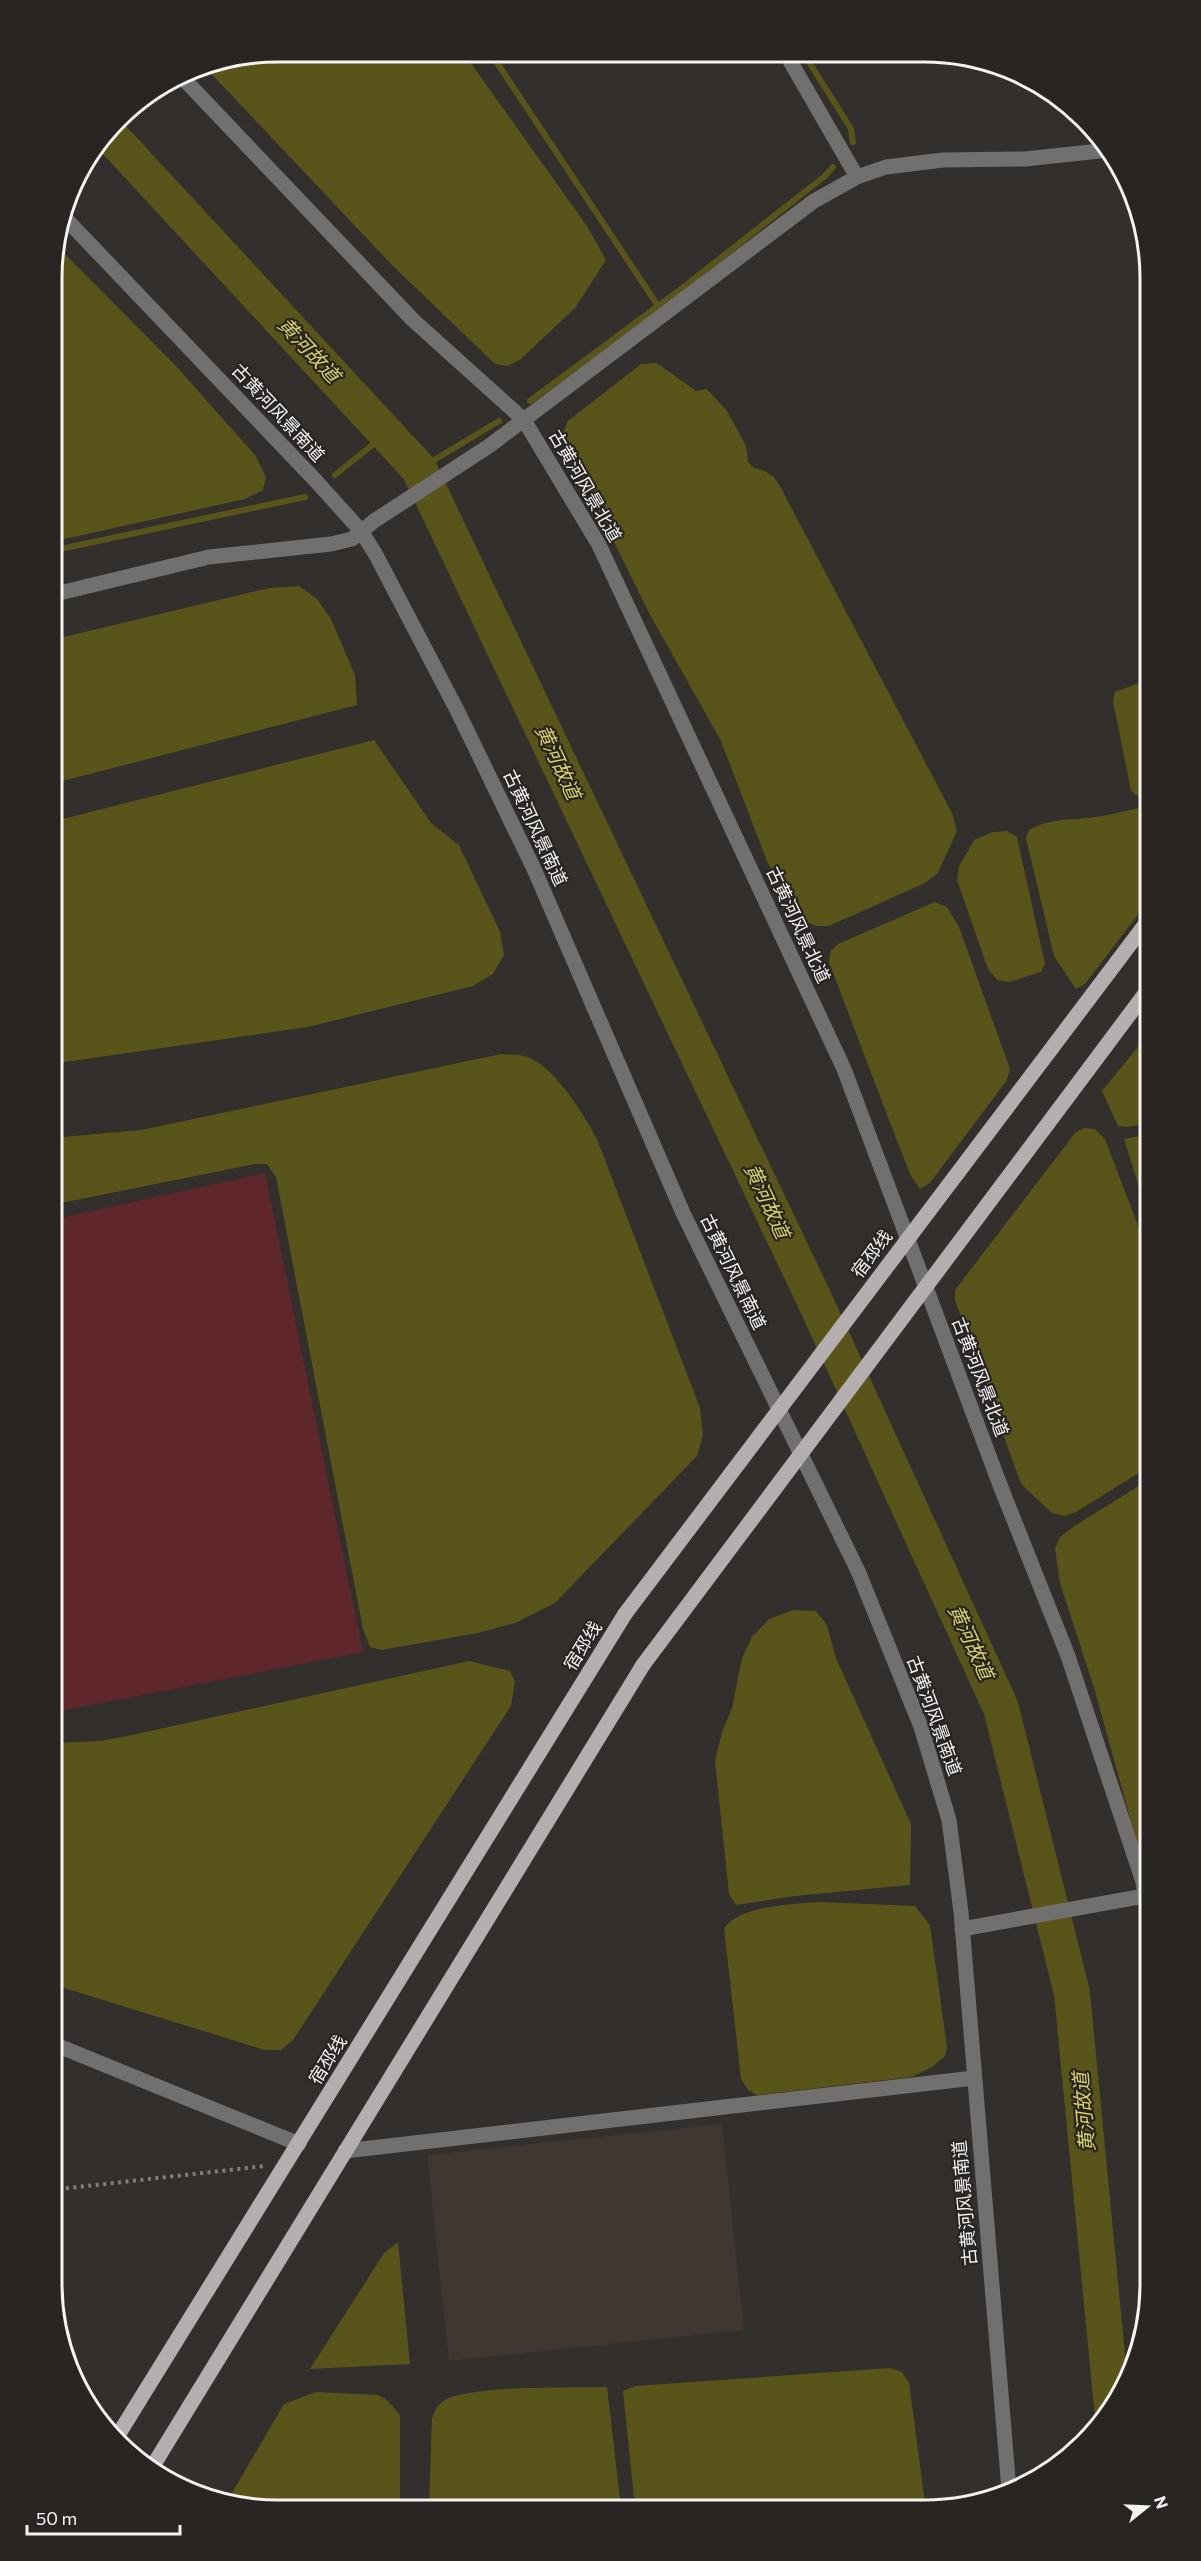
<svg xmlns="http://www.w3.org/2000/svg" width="1201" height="2561" viewBox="0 0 1201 2561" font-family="Commissioner,'Noto Sans SC',sans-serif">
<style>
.built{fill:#3f3730}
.green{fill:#5f262b}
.water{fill:#58541a}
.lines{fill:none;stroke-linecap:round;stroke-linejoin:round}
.stream{stroke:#58541a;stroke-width:6}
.river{stroke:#58541a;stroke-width:36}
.path{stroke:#817f7c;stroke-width:4;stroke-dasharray:3 4.5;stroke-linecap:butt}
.minor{stroke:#72706f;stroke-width:15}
.major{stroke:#b4afae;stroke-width:15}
.major-bridge{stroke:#b4afae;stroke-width:15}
.labels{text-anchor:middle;stroke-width:4.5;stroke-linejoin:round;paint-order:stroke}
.street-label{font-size:18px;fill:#f6f4f2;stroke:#282523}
.water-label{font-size:20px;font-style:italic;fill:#d7d168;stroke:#282523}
.rim{fill:none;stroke:#f6f4f2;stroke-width:3}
</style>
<rect width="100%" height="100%" fill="#322f2c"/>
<path class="built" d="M722,2124L744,2330L449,2361L427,2155Z"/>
<path class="green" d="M265,1173L363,1652L51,1713V1220Z"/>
<path class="water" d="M277,51L463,52L587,226L606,260L575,308L521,359L508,366L495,364L392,265L204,66Z
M56,245L176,366L255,455L266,477L263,490L245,499L51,542L52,262Z
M657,363L696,391L707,389L727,411L746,446L748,462L754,468L765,471L774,477L781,488L952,813L957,831L938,873L925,883L829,926H816L805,921L792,905L767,861L721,741L649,613L562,436L568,421L641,364Z
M299,586L317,599L331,619L355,675L357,705L51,784V640L269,588Z
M1150,679V797L1140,798L1131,791L1113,701L1115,692Z
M374,740L431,823L459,845L500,932L504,955L493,974L473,986L308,1027L51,1064V822Z
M1143,807L1150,811V899L1085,984L1076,989L1054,956L1026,838L1029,830C1048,819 1066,820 1088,818C1106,816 1125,811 1143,807Z
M1007,831L1017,837L1045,964L1041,972L1009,982L997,980L988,969L957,880L959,866L974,840L993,832Z
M935,902L947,907L959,927L1010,1069L1007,1080L930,1183L920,1189L911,1176L897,1141L829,962L830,952L838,944Z
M1150,1032V1122L1129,1127L1118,1126L1102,1091Z
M501,1054C508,1055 517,1054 524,1056C552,1062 584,1115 597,1139L700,1408L703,1435L697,1456L555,1603L515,1623L478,1633L381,1650L370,1647L363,1629L276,1177L267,1164H255L51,1205V1138L141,1130Z
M1084,1128L1095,1129L1105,1139L1150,1257V1466L1076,1512L1064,1516L1052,1513L1021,1484L955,1300V1290L1075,1133Z
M1150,1134V1199L1142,1197L1124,1139Z
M1150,1479V1877L1142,1861L1095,1691L1060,1583L1055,1548L1060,1537L1076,1525Z
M793,1610L816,1611L827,1625L836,1658L911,1824L910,1885L795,1896L736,1905L729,1894L715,1761L722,1732L732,1708L742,1658L752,1637L769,1619Z
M469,1661L510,1671L515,1682L511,1706L293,2040L281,2050H265L51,1984V1743L101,1741L132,1735Z
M821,1902L915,1906L930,1925L947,2047L945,2056L932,2067L912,2077L757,2095L748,2090L741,2079L724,1928C741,1905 793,1904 821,1902Z
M398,2242L410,2364L310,2369L384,2253Z
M890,2368L902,2372L909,2383L926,2510L635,2508L623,2391L635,2386Z
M607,2387L621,2508L429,2507L432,2418C435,2410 438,2404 445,2400C473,2385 571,2388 607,2387Z
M316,2392L378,2395L387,2400L400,2415V2507L233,2506L226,2503L284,2404Z"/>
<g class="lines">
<path class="stream" d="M490,52L658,306
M804,54L851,129L853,142
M530,401L681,289L825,176L833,167
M419,469L499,421
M335,475L386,434
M51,551L305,497"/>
<path class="river" d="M108,133L419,469L816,1303L1001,1708L1072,1993L1112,2407"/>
<path class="path" d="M51,2190L265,2166"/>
<path class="minor" d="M786,54L857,177
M180,75L413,320L524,420L599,545L844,1069L1000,1485L1068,1656L1143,1882L1150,1927
M64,217L316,481L361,531L376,555L458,712L534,869L683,1213L858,1571L921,1727L949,1820L961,1912L1009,2490
M51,595L209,557L331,544L352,539L374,521L489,446L814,201L857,177L886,167L943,160L1025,159L1109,150
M962,1929L1150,1895
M51,2043L299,2144
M345,2151L974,2078"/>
<path class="major" d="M115,2440L625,1614
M151,2469L643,1665"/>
<path class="major-bridge" d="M625,1614L1150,918
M643,1665L1150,987"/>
</g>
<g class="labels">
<g class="street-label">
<text transform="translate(278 413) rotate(47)" y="6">古黄河风景南道</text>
<text transform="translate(585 486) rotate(60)" y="6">古黄河风景北道</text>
<text transform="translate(535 828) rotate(65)" y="6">古黄河风景南道</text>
<text transform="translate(798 925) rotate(65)" y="6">古黄河风景北道</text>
<text transform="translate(872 1254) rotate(-53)" y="6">宿邳线</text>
<text transform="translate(733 1272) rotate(64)" y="6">古黄河风景南道</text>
<text transform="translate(980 1377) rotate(69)" y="6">古黄河风景北道</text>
<text transform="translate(583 1646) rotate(-58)" y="6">宿邳线</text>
<text transform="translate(934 1716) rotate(70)" y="6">古黄河风景南道</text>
<text transform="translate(328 2060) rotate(-58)" y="6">宿邳线</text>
<text transform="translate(965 2203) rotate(-95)" y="6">古黄河风景南道</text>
</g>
<g class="water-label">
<text transform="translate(309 350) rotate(47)" y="7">黄河故道</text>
<text transform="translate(558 762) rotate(65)" y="7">黄河故道</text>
<text transform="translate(767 1201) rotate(65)" y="7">黄河故道</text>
<text transform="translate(971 1642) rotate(65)" y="7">黄河故道</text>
<text transform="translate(1084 2112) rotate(-95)" y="7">黄河故道</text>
</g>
</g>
<path d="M0 0H1201V2561H0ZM278 62H924A216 216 0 0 1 1140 278V2284A216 216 0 0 1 924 2500H278A216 216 0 0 1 62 2284V278A216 216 0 0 1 278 62Z" fill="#282523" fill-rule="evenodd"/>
<path class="rim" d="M278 62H924A216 216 0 0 1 1140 278V2284A216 216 0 0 1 924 2500H278A216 216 0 0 1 62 2284V278A216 216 0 0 1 278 62Z"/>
<g transform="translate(1147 2507) rotate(72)" stroke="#282523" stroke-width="4.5" paint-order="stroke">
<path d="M0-4.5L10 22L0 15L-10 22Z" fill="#f6f4f2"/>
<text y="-9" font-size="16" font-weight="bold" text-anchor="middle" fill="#f6f4f2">N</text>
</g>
<path d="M27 2525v9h153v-9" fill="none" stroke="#f6f4f2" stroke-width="3"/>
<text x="36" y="2525" font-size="18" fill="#f6f4f2" stroke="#282523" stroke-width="4.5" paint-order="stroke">50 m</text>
</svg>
